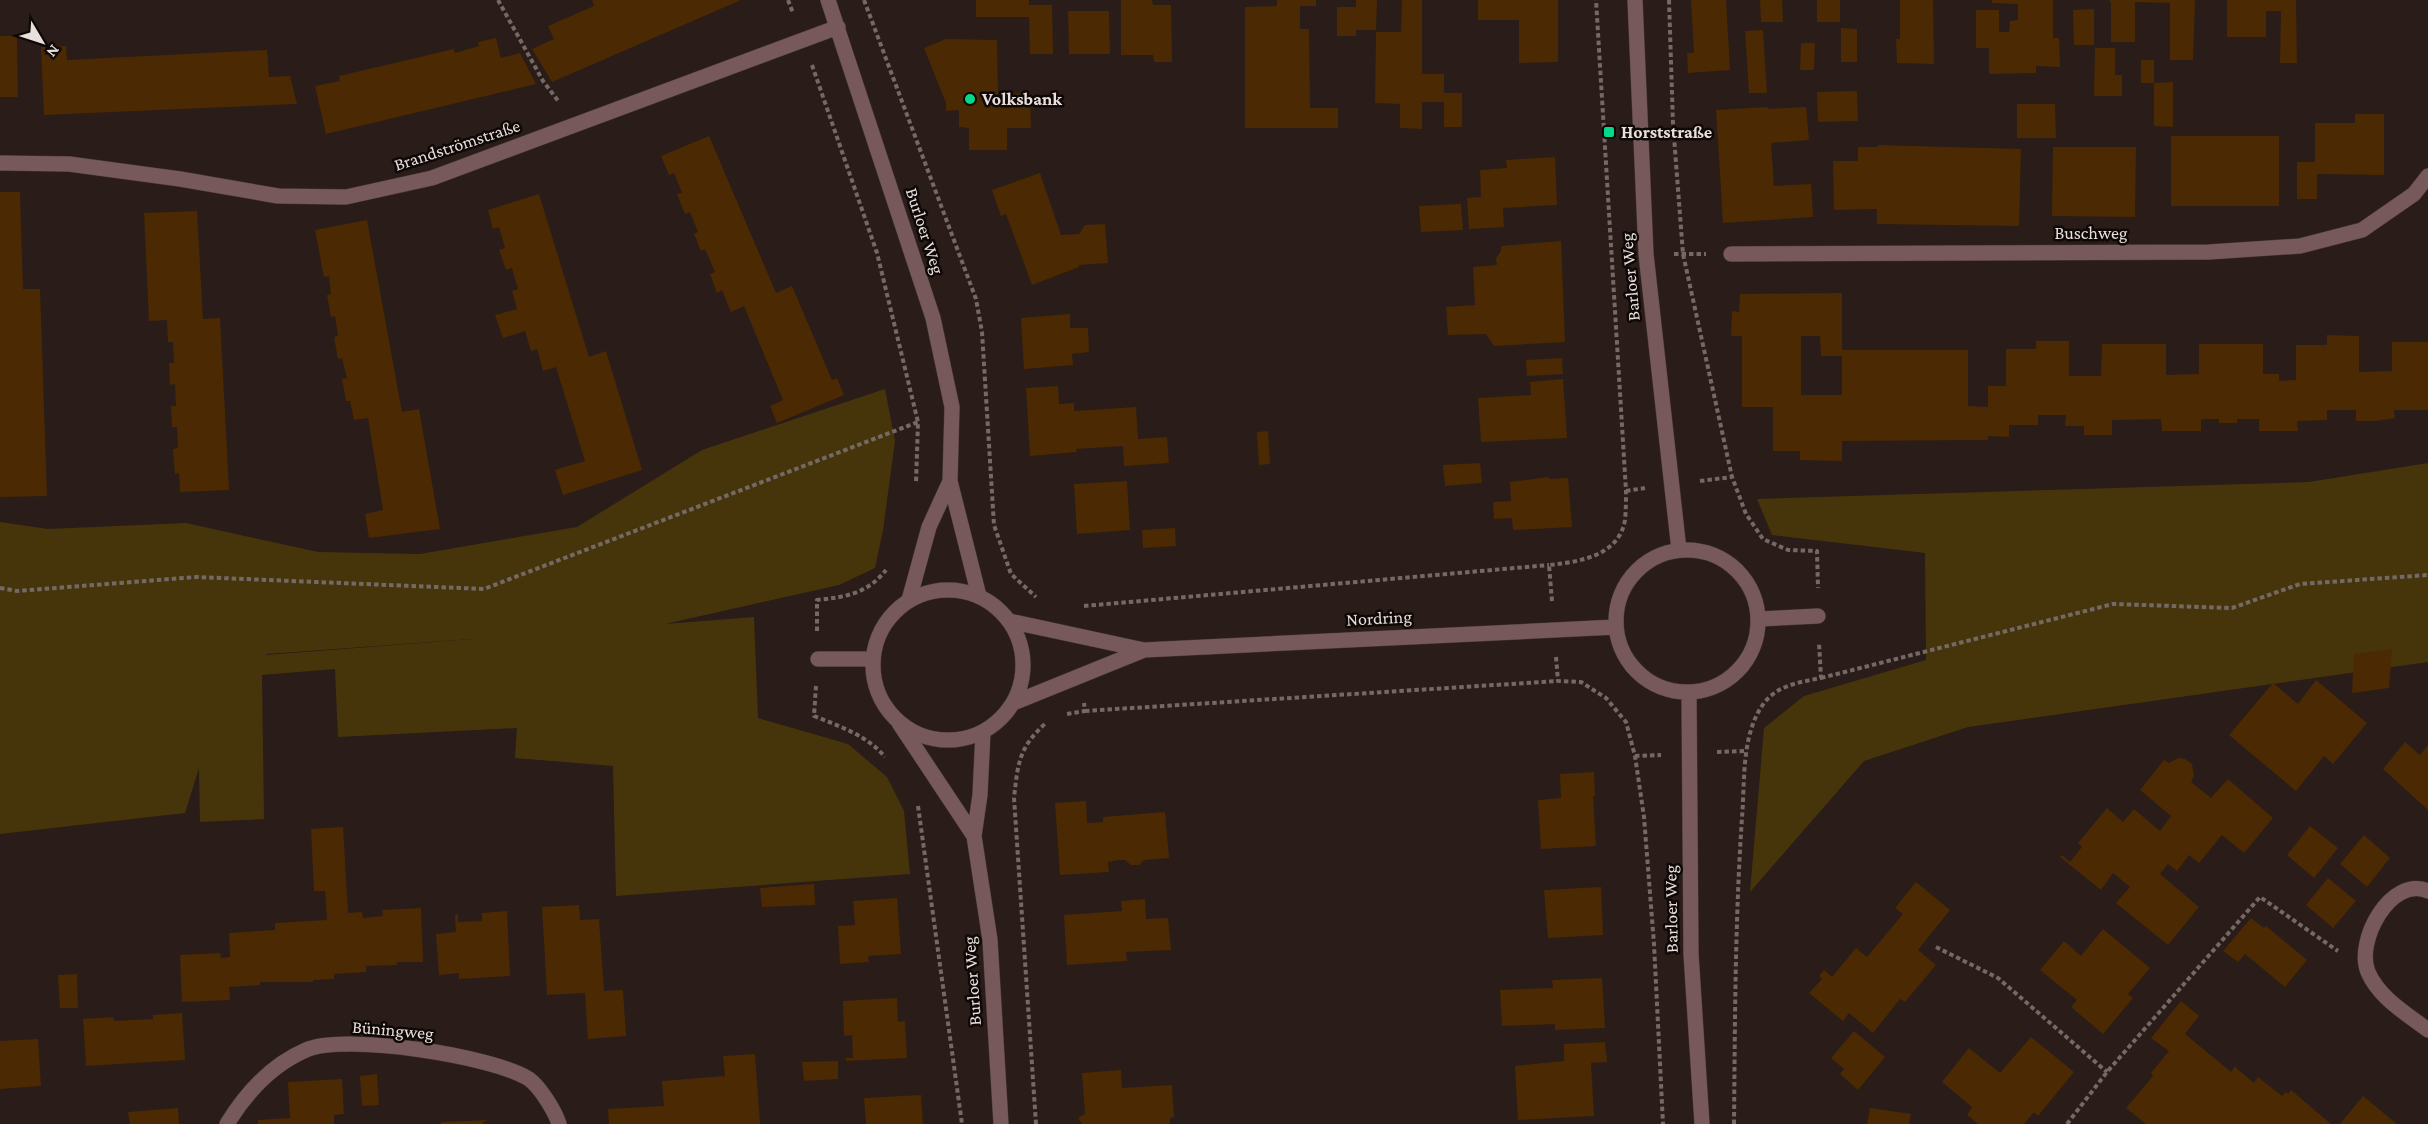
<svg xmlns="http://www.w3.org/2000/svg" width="2428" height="1124" viewBox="0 0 2428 1124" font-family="'Crimson Pro',serif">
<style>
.green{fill:#46350b;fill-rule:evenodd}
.building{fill:#4b2903;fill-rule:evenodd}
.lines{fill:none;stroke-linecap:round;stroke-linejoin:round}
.minor-casing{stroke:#453733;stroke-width:16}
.tertiary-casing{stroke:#453733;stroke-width:16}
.path{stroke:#756965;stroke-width:4;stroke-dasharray:4.5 3;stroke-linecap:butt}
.minor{stroke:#77595b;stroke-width:15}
.tertiary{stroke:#77595b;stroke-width:15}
.poi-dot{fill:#02d98b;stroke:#0e0807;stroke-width:2}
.labels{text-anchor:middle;stroke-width:5;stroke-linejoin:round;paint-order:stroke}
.poi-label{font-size:18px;font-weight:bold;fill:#e9dfdc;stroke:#0e0807;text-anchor:start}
.street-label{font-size:18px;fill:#e9dfdc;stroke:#0e0807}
</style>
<rect width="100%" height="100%" fill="#2a1c18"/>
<path class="green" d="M885,389L895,441L883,530L875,568L839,585L665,624L754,617L758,718L848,744L887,777L904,811L910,874L616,896L613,766L515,758L517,728L338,737L335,669L262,675L264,819L200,822L199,768L185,813L0,834V522L48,529L186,523L318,552L420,554L577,527L702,450ZM485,638L266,655L267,654Z
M2428,463V662L1968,727L1864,761L1750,892L1764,728L1804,696L1926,660L1925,553L1772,535L1757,499L2309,482Z"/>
<path class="building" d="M592,0H741L552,82L532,49L554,39L548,26L594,6Z
M976,0H1029V5H1052L1053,54H1030L1029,17H976Z
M1121,0H1152L1153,5H1171L1172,62H1154L1153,55H1121Z
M1277,0H1316V6H1300V29H1309L1310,108H1338V128H1245V7L1277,6Z
M1356,0H1377L1376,30H1356V36H1337V7H1356Z
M1402,0H1422V74H1444V93H1462V127H1444V102H1422V129L1400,128V104L1375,103L1376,32H1401Z
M1478,0H1558V62L1519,63V20H1478Z
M1691,0H1726L1730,70L1688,73L1687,53H1694Z
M1760,0H1782L1783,22H1761Z
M1817,0H1840V22H1817Z
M1900,0H1933L1934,64L1897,63L1896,39H1900Z
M1992,0H2053V38H2059L2060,67L2036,66V73L1989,74V48H1976V10H1999V32H2009L2010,21L2018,20V4L1992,3Z
M2109,0H2195L2193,60H2170V3L2135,2V42H2111V3Z
M2227,0H2296L2297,63H2280L2281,11H2266V37H2227Z
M2094,9V45H2074L2073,10Z
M1068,11H1109L1110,54H1069Z
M1841,28L1857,29V62H1841Z
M1763,30L1767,93H1749L1745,31Z
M0,36H17L18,97H0Z
M496,38L501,58L520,53L536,84L326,134L315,86L340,81L339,76L454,49L455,53L479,46L478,42Z
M946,39L997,40L998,94L1030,93L1031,128H1007V150H969V128L959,127V110L946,111V103L924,48Z
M1801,43H1815L1814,70H1800Z
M66,46L67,60L267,50L269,77L290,76L297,104L44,115L41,47Z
M2095,48H2115V75H2122V96H2094Z
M2141,60H2154V83L2173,82V127L2154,126V83H2141Z
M1857,91L1858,121L1818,122L1817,92Z
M2017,104H2055L2056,138H2017Z
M1768,107V109L1806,107L1809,140L1771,143L1774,186L1811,184L1813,217L1723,223L1716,110Z
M2355,114H2384V175L2317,174V199H2297V162H2315V123H2355Z
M709,136L776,293L792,286L832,380L837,378L844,395L777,423L770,406L783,400L744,306L731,312L722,290L717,293L710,274L715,272L705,249L701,251L694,234L698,232L690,212L685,214L677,194L682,193L674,173L669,175L661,156Z
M2171,136H2279V206H2171Z
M1877,145L2021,149L2019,226L1877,224V209L1834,210L1833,161H1858V147H1878Z
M2053,147H2136L2135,217L2052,216Z
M1555,157L1557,205L1503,208L1504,227L1469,229L1467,198L1481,197L1480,170L1507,168L1506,160Z
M1040,173L1061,235L1079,234L1085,225L1105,224L1108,263L1079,265V267L1032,285L1006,214L1001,216L992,190Z
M0,192H20L23,289H40L47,496L0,497Z
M539,194L589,357L606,351L642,470L563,495L555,470L585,461L556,367L543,371L537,349L531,351L525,331L503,338L495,315L517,309L512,291L518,289L512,268L506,270L499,250L505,248L499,227L493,229L488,210Z
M1461,204L1463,230L1421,232L1419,206Z
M197,211L203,319L220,318L229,490L180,492L179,473L175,474L173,449L178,448L177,427H172L171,406H176L175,384L170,385L169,363H174L173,342H168L167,320L149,321L144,213Z
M367,220L402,412L419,409L440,529L369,538L365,514L383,510L368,418L354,420L350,401H346L342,379L347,378L342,358L338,359L334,337L338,336L335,316L331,317L327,295L331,294L329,276L324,277L315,230Z
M1561,241L1565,342L1494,346L1486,334L1448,335L1446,307L1475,305L1473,267L1497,265L1496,258L1501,251V246Z
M1842,293V350H1968V406L1988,407V386H2006V349H2036V341H2069V376H2101L2102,344H2166V375L2199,374V344H2263V374H2279V381L2296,380V345H2327V335L2359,336V372L2392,371V342H2428V410H2394L2395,418L2376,421H2356V410H2327V420L2297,421L2298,431H2259V419H2237V423H2219V419H2201V431H2162L2161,419L2112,420V435H2084V426H2065L2066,415H2038V425H2009V437L1988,436V440L1842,441V461L1800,460V451H1773V407H1742V336H1731L1732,311L1739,312L1740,294ZM1801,336H1820L1821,356H1842V395H1801Z
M1070,314V328H1088L1089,352L1072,354L1073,365L1024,369L1021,318Z
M1562,358L1563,374L1527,376L1526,360Z
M1563,379L1567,438L1481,442L1478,398L1531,395L1530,382Z
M1058,386L1059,404L1074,403V411L1136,407L1138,439L1167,437L1169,463L1124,466L1123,446L1076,449L1077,452L1030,456L1026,388Z
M1268,431L1270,464L1259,465L1257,432Z
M1480,463L1482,483L1445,486L1443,465Z
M1549,477V479L1568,478L1572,527L1513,530L1512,518L1494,519L1493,502L1511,501L1510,482Z
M1127,481L1130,530L1077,534L1074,484Z
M1175,528L1176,546L1143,548L1142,530Z
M2392,649L2389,688L2352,693L2354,654Z
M2316,680L2367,723L2333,764L2324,756L2296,791L2229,735L2273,683L2298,704Z
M2405,742L2420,755L2428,745V810L2383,769Z
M2178,758L2185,759L2192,764L2194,776L2191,782L2211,798L2228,779L2273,818L2244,853L2222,835L2199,863L2189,855L2177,871L2168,864L2160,874L2199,907L2168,945L2116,903L2130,887L2113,873L2101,890L2060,857L2062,855L2070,862L2082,847L2078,843L2107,808L2123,822L2134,809L2160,831L2171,816L2140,790L2164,760L2169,763Z
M1594,772L1595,796H1593L1596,846L1541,849L1538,800L1561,798L1560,774Z
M1086,801L1087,823L1103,822V817L1165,812L1169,858L1144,860L1139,865H1131L1125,860H1119L1108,862L1109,872L1060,875L1055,803Z
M2310,826L2338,848L2314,878L2287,855Z
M343,827L348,913L362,912L363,918L383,916L382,910L421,908L423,962H397V965L366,966V972L334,974V979L313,980V982H260V985L229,987L230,1000L182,1002L180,955L220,953L221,958L230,957L229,933L275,930V923L327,920L325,891H314L311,829Z
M2364,835L2390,858L2367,887L2340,864Z
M2328,878L2356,901L2333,928L2306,905Z
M1916,882L1950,910L1918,950L1936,965L1905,1002L1900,999L1873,1033L1849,1013L1843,1021L1809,993L1822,979L1819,976L1824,970L1832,977L1856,948L1867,957L1903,914L1895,908Z
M814,884L815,905L762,907L760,888Z
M1601,887L1603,935L1548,938L1544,890Z
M897,898L901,954L868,956L869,962L840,964L838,926L855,925L853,901Z
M1145,899L1146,919L1168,918L1171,950L1126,952L1127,961L1067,965L1064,915L1122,911L1121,901Z
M579,905L580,920L599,919L604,991L623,990L626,1036L588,1039L585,993L547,995L542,907Z
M507,911L510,976L459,979V973L439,975L436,934L456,932L455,915L458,914V922L482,921V913Z
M2251,918L2264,928L2266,926L2307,960L2285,987L2245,954L2238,962L2223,951Z
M2103,929L2150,968L2128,994L2133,998L2103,1034L2071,1007L2077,1000L2040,970L2064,941L2081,956Z
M77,974L78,1008H60L58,975Z
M1602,978L1605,1028L1555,1030V1024L1502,1026L1500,990L1553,988L1552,980Z
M897,998L898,1022L905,1021L907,1058L846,1061V1058H853L852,1035L844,1036L843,1001Z
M2181,1001L2199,1016L2185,1034L2231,1072L2236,1065V1068L2254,1083L2258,1077L2282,1096L2286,1092L2288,1094L2291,1090L2331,1124H2146L2126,1108L2153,1076L2151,1073L2169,1051L2151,1038Z
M182,1013L185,1060L86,1066L83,1019L113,1017L114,1021L133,1020L153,1019V1015Z
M1854,1031L1885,1057L1858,1090L1840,1074L1844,1069L1831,1058Z
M2031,1037L2074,1072L2038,1116L2034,1112L2024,1124H1978L1967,1115L1972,1107L1942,1082L1969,1048L2000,1073Z
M38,1039L41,1086L0,1089V1041Z
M1605,1042L1607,1062L1591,1063L1594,1116L1518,1120L1515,1066L1564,1061V1044Z
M755,1054L760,1124H609L608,1109L664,1106L662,1081L725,1076L723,1056Z
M838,1061V1079L804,1081L802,1062Z
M1121,1070L1122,1088L1172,1085L1174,1117L1170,1118V1124H1082L1078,1118L1085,1114L1082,1073Z
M377,1074L379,1105L362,1106L360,1076Z
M342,1079L344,1114L334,1115V1124H258V1120L290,1118L288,1082Z
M921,1095L923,1124H866L864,1098Z
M2363,1096L2397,1124H2340Z
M178,1108L179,1124H130L128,1112Z
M1870,1108L1911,1114L1909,1124H1867Z
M488,1120L483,1122V1124H441V1122Z"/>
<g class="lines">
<defs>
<path id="minor" d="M828,0L933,318L952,407L950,481L979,596
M0,163L69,164L180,179L278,196L346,197L432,178L838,27
M1731,254L2209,252L2300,246L2362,230L2414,194L2428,176
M909,600L929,527L950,481
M899,723L974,836
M983,732L980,795L974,836L990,940L1001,1124
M2428,891C2391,875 2355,941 2368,972C2379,998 2407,1014 2428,1030
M227,1124C246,1093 271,1065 306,1050C345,1033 493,1056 529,1079C540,1087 555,1111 559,1124"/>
<path id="tertiary" d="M1635,0L1646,254L1679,550
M1616 621a71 71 0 1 1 142 0a71 71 0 1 1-142 0Z
M873 665a75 75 0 1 1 150 0a75 75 0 1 1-150 0Z
M1759,619L1818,616
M1009,621L1144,650L1616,627
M818,659H873
M1689,693L1691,954L1702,1124
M1013,703L1144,650"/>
</defs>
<use href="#minor" class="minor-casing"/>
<use href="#tertiary" class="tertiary-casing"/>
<path class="path" d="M498,0L543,81L559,102
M788,0L793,13
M864,0L976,299L982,332L994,525L1011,574L1036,597
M1669,0L1673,124L1683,254L1732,477L1746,514L1763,539L1788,550L1817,551L1818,588
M812,65L877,253L918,422L916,483
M1674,254H1706
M1700,481L1732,477
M1626,491L1645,488
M0,588L17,591L196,577L484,589L918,422
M1552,601L1549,565C1579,562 1619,556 1625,520C1626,510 1626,500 1626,491L1596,0
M1084,606L1549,565
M817,631V600C845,597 867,594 886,570
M1556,657L1558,681L1581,682L1606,698L1626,722L1635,756L1644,817L1654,944L1663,1124
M1821,678L2113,604L2232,608L2300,584L2428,575
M816,686L814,716C839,726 868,736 885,757
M1085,711L1558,681
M1067,714L1085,711L1084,703
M1717,752L1747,751
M1635,756L1661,755
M918,806L962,1124
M1936,947L1998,978L2107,1072
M1036,1124L1014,798C1018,762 1019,747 1047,722
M1734,1124C1735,1022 1735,920 1742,818C1745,781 1741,734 1764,703C1778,685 1800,682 1821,678L1819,643
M2067,1124L2107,1072L2260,897L2338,951"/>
<use href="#minor" class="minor"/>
<use href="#tertiary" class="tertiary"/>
</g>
<g class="poi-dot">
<circle cx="970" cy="99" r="6"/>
<rect x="1603" y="126" width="12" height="12" rx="3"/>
</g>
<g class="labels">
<g class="poi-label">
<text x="982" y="105">Volksbank</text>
<text x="1621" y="138">Horststraße</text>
</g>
<g class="street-label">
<text transform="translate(457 145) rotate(-18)" y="6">Brandströmstraße</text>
<text transform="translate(925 231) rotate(72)" y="6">Burloer Weg</text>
<text x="2091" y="239">Buschweg</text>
<text transform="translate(1630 277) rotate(-95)" y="6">Barloer Weg</text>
<text transform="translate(1379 618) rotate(-3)" y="6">Nordring</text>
<text transform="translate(1671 909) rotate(-91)" y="6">Barloer Weg</text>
<text transform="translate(972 981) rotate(-94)" y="6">Burloer Weg</text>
<text transform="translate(393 1030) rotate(5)" y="6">Büningweg</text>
</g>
</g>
<g transform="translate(42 42) rotate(129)" stroke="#0e0807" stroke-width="4.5" paint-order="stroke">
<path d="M0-4.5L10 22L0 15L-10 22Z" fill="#e9dfdc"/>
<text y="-9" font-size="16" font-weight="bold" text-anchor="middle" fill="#e9dfdc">N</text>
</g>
</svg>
